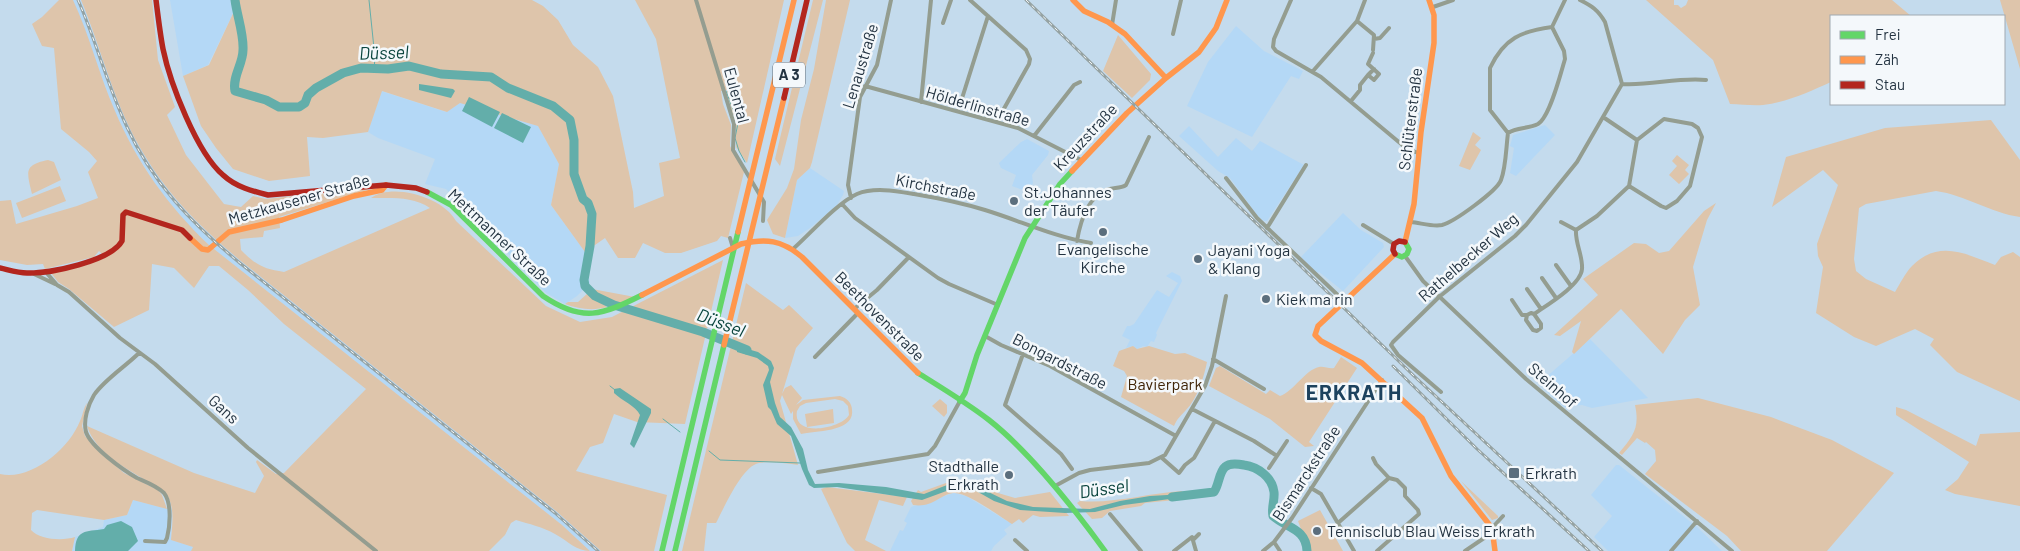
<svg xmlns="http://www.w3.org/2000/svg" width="2020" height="551" viewBox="0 0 2020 551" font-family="Barlow,sans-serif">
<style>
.built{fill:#b4d8f6}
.green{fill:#dec5ab;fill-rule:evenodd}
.water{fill:#63aeaa}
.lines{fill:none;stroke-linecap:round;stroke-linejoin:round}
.stream{stroke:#63aeaa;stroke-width:1}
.river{stroke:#63aeaa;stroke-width:9}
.street{stroke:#949d90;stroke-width:4}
.fast{stroke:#63d668;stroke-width:5.5}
.slow{stroke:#ff974d;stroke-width:5.5}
.jam{stroke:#b3261e;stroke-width:5.5}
.rail-casing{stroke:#95a2a2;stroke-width:3}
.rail{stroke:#f4f8fb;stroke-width:1;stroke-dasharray:4;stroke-linecap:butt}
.poi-dot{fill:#5b6e7d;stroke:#f4f8fb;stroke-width:2}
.labels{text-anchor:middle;stroke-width:5;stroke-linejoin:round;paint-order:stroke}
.shield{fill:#f4f8fb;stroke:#626e79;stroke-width:1}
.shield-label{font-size:15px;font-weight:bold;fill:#233341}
.street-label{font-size:16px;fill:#233341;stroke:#f4f8fb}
.poi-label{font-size:16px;fill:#233341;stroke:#f4f8fb;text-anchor:start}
.park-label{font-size:16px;fill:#402508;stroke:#f4f8fb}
.water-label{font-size:18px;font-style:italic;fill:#0b453e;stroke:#f4f8fb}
.district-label{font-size:21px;font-weight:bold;letter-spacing:1px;fill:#1d425e;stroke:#f4f8fb}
</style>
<rect width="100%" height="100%" fill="#c4dbed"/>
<path class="built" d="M73,0H81L121,108L138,144L171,194L195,221L242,262L556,511L601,551H590L562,525L209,245L192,229L164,198L132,147L114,110Z
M170,0H235L237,5L208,65L183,76Z
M1236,26L1264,51L1303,71L1299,79L1291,76L1252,137L1187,106L1208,62Z
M381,91L446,112L460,103L538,126L559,164L551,205L585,252L590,283L577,296L565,304L546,293L446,189L425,184L435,159L378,138L368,132Z
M1545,125L1555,135L1516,176L1510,173L1514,148L1510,146L1513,135Z
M1189,126L1218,157L1236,138L1252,151L1260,141L1304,165L1267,221H1264L1258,216L1230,178L1218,171L1179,136Z
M1027,139L1049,151L1048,155L1032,175L1033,183L1028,192L1012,186L1016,175L1001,168L999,163L1021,142Z
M810,168L844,191L843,195L837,205L810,228L798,236L785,238L797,180Z
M1343,213L1361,230L1383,243L1384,247L1343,291L1319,272L1317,273L1301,257Z
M1172,272L1180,276L1182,281L1156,333L1157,335L1154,342L1151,341L1147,347L1143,346L1137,349L1133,346L1126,348L1130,340L1122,336L1127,326H1130L1134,324L1157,290L1169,297L1178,283L1166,276Z
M1590,339L1648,398L1592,408L1582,405L1564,407L1545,390V378Z
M1616,465H1619L1697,527L1722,551H1608L1594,537L1612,516L1591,495Z
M954,493L966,496L1012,524L1004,530L1007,534L994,546L991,551H890L900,530L903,531L907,523L904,521L911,507Z
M133,500L172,510L171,540L194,547L191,551H72L75,537L103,527L104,520L127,515Z"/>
<path class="green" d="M59,0H73C90,36 99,75 115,111C137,163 168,206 209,245L562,525L590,551C576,551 568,541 555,534C543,527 529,524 516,520L511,523L505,535L489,551H191L193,547L171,540C172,526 175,510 168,497C164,489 154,485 147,481C125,468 95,452 87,426L194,473L255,493L264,476L256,462L257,460L276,474L284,473L366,389L284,324L248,290L219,266H209L194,288L174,268L152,264L149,310L114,327L69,289L58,282L51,273L87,265L105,257L99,251L94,257L45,269L43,264L27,265L0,260V201L11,200L16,224L77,206L98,198L88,172L97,161L89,152L61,129L54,48L42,46L32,24L42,17Z
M81,0H152L158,60L175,107L167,115L186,155L224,204L241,207L253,196L266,199L376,187L279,217L280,228L264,231L263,237L240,239L241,250C256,265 263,269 284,272L430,208C413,196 391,198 371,198C393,182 444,198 456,221L546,306L580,322L612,317L723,260L685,424L637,422L614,414L603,443L590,447L576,471L667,495L654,551H601L556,511L242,262C200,227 166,194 139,146C113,100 101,48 81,0Z
M235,0H532L543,6L558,20L573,45L598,67L613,96L633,192L634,208L664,196L659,163L680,158L656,39L635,0H784L747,163L736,147V119L731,110L727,90L721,91L723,104L731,125L730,146L744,172L728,238L721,236L717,241L681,253H665L643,243L635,258H618L605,238L585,252L551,205L559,164L538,126L460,103L447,112L382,91L368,132L323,138L307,137L310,176L269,181L233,169L216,148L201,126L183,76L209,65L237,5Z
M813,0H823L780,166L775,159Z
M826,0H850L812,162L810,168L797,180L785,238L773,234L767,220L787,188L794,169L801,120L814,69Z
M1646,0H1674V5H1678L1681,8L1686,5L1688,0H1892L1911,16H1831V82C1809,92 1787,102 1763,105C1752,106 1741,104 1730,104L1713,60Z
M2000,0H2020V69Z
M1118,35L1151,74L1150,80L1132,98L1103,71Z
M1991,120L2020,160V217C1991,213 1965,195 1936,191L1866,204L1859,208L1854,259L1856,271L1866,279L1895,292C1900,284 1905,273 1912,266C1939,239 1966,254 1995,265L2001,257L2013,252L2020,257V401L1957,372L1930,345L1934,339L1915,329L1876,346L1854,337L1816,313L1823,267L1818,256L1817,244L1838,185L1823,170L1772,207L1786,157L1885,128Z
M1473,132L1481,138L1475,145L1481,150L1470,170L1459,166Z
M1677,155L1689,165L1685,170L1689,174L1679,184L1669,175L1677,166L1672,161Z
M48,160L54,162L61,180L32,194C27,172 23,165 48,160Z
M60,186L66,201L22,218L16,203Z
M1716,203L1707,220L1693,267L1700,305L1685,320L1663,354L1621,309L1574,354L1572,352L1581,321L1560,336L1554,335L1598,295L1583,279L1634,243L1646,244L1659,253L1669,251L1704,211Z
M746,283L783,310L789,305L813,328L796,348L782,394L785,388L791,385L802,398L796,405L803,400L840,396C847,398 852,403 852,410C855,432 815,431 801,434L793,419V411L791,414L782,395L780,401L798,465C786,463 771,461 759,463C742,466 724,508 716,523H707L704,551H682ZM835,399L843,401L848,406L849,415C841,429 792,438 797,411L800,406L806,403Z
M592,289L635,297L619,304L594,292Z
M588,293L607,307C593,311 579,309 565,304L568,302H578Z
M1133,346L1137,349L1149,346L1175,354L1185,353L1207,362C1204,377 1197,399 1186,410C1181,416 1178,417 1174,426L1121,397L1127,376L1124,371L1113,366L1119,351Z
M1341,357L1357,368L1309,442L1314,446L1305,447L1270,419L1209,386L1216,368L1220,366L1266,394L1270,390L1280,396C1294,391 1305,370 1319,367C1324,366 1329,369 1334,368Z
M1698,398L1771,417L1832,440L1894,473L1827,551H1741L1727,536L1645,474L1656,461L1655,450L1646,442L1645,443L1637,438L1622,455L1619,453C1633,436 1640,428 1635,405Z
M940,399L947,405V413L944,417L932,406Z
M87,403L82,426L85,436L100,452L124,473L158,490L162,495L167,509L133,500L127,515L104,520L37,510L32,513L31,530C40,540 63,541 75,537L72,551H0V474C31,481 69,449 80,421C83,415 83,409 87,403Z
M1896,407L1906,410L1976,446L1980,434L2020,432V506L1955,494L1945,490L1958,479L1969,462L1896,415Z
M833,409L834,423L807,427L805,414Z
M959,481L979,482L998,493L1015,498L1050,492L1069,516L1040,517L1033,515L1023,523L1019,519L1012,524C1000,517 967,491 953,493C939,495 933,508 913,505L911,501L918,490L921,492L946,483Z
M1461,481L1498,516V518L1492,520Z
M827,487L907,497L903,506L879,500L865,540L886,551H855L847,543L821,489Z
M1182,491L1185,499L1145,503L1141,506L1110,511L1102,518L1092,519L1077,503L1080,501C1113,504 1149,493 1182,491Z
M1320,510L1343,551H1309L1298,521Z"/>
<path class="water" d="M419,84L453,89L455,91L451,98L419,90Z
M469,97L500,112L492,127L462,111Z
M502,113L531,127L523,143L494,128Z
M737,346L758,352L771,361L774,368L770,382L775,403L780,417L791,427L803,449L808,470L815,484L839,483L886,487L924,494L947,485L959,483L972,484L1007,501L1033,507L1090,509L1120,501L1150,496L1184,494L1185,497L1124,505L1095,512L1065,513L1020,510L994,501L971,488L960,486L922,500L837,487L814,488L809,485L802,469L791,436L777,424L771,410L768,407L763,385L769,370L768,366L757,358L737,352Z
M620,388L651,409V413L634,448L630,444L640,415C636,406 621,400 614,393V389Z
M121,521L132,527L138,541L128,551H75C76,529 85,532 104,529L107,525Z"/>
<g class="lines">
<path class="stream" d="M369,0L375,58L374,69
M726,91L738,123L735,138L739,151L745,162
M610,386L615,390
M663,419L680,432
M709,451L720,460L800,463"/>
<path class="river" d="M235,0C237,16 244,34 243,50C243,64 232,77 235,91L266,100L279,107H299L305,103L308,95L316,88L343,73L361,68L388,69L409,66L441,74L491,77L508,88L553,106L570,120L574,140V174L583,199L588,203L592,214L590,246L584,280L585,286L595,296L614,305L703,332L747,350
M1172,497L1214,492C1219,485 1219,472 1225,467C1229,463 1239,464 1244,465C1258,467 1272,477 1274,492C1275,500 1271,508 1273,516C1286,528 1306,528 1307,551"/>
<path class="street" d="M696,0L734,124L733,150L764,202L763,221
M970,0L1026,50L1030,59L1029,64L997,121
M1291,0L1274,39L1273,47L1276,51L1321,77L1406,148L1418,153
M1433,7L1453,0
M1357,21L1374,35L1373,50
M943,23L951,0
M1112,25L1116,0
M1552,27L1565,0
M1173,34L1181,0
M1374,39L1380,38L1389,28
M1373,53L1368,64L1379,74L1374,80L1368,75L1374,69
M1313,71L1357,21L1365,0
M1622,84C1650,86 1678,77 1706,80
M865,86L1018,128L1081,160
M1351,101L1360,90V85L1368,75
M921,102L931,0
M958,111L988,16
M1603,117L1637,140
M1508,133C1517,127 1528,129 1538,124C1550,117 1561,72 1565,59L1564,51L1552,27
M1034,136L1074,85L1080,82
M1226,178L1257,218L1344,301
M1629,186L1661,206L1666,208L1677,201L1690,186L1702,137L1698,128L1692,124L1664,119L1637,140
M851,198L848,185L860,97L877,65L891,0
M842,204L855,218L938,278L949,284L998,305
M1411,222C1421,223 1433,227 1442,225C1454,222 1497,191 1501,180C1506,167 1506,148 1508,133L1490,110V68C1504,38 1522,31 1552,27
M1561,222L1576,230
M1363,225L1394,244
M1267,228L1306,165
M730,238L733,248
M1077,241C1080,223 1087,198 1106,190C1113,187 1120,189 1126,185L1149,137
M793,249C810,234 837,203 857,194C874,187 896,191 914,194C938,198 962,203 985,210C1021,221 1054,237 1091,243
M1405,256L1423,281L1526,379L1732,551
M1556,265L1571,286
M45,271L57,285L69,292L120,338L155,364L248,448L376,551
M34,274L55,284
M1542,278L1556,298
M1527,289L1541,309
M1512,300L1522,315H1527
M854,309L877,290L909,257
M1534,314L1541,324V328L1537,331L1533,330L1526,320L1527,315L1531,313L1534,314C1547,305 1581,285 1582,269C1583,256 1575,243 1576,230L1597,216L1629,186L1637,140
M985,336L1001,345L1050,366L1176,436
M139,353C126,366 104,380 94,395C88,405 83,420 86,432C91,447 123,470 137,478C146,482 157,486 164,493C172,503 170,526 167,538L165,542L145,541
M1023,354L1005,405L1061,454L1072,469
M815,357L858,313
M1213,359L1264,389
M1441,392L1398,355L1391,345L1393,342L1439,297L1515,236L1526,225L1577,162L1622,84L1605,22C1598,10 1592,6 1580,0
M1192,409L1254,441L1277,456L1269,468
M1277,456L1287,441
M1162,458L1179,473L1185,465L1194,458L1215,421
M1373,458L1376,464L1389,478
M818,472L928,454L935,446L960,401
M1055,486L1079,473L1090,470L1149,463L1165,455L1205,386L1212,366L1226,296
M1311,488L1321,494L1354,551
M1110,514L1141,551
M1338,523L1389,478L1397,480L1405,488V496L1418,510L1419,514L1377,551
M1492,528L1503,516
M1015,540L1027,551
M1193,540L1199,534
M1274,542L1280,551
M1174,551L1192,537L1196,551
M1263,551L1274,542L1292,518L1382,380
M1465,551L1493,532
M1671,551L1697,521"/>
<path class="fast" d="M427,192L451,205L543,296C583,323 602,315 642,295
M1395,254L1402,257L1407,254L1409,249L1405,242
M918,373C942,388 967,403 989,420C1031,453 1073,507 1105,551
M960,401L965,393L977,355L1025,238L1060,184L1072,171
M662,551L738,232
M675,551L724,345"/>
<path class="slow" d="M1073,0L1084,11L1108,22L1125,34L1166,78
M1072,171L1127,113L1166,78L1199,52L1216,28L1227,0
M738,232L794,0
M190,238L202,249L208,250L229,232L282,220L354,196L382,190L386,185
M1405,242L1414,204L1421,132L1434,43V15L1429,0
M1395,254L1318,326L1315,335L1321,341L1362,363L1422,418L1451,476L1492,528L1495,551
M642,295L741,244C766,238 782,240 802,257L918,373
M724,345L784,98"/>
<path class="jam" d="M156,0C158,16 160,33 163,49C170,83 197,153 223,175C236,187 252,191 268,195L386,185L416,188L427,192
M784,98L807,0
M1395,254L1393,250L1394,244L1399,241L1405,242
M0,268C9,270 18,273 27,273C49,274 111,261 122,241L123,215L126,212L182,230L190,238"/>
<defs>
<path id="rail" d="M78,0C96,41 107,84 126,125C152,183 192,224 241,264L555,513L598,551
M1026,0L1414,376L1602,551
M1393,366L1477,449L1589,551"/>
</defs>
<use href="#rail" class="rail-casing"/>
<use href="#rail" class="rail"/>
</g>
<g class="poi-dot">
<circle cx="1014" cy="201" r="5"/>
<circle cx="1103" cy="232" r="5"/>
<circle cx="1198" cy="259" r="5"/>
<circle cx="1266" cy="299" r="5"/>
<rect x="1508" y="467" width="12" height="12" rx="2.5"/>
<circle cx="1009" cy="475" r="5"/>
<circle cx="1317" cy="531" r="5"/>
</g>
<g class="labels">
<rect class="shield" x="773" y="62.5" width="32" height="25" rx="4"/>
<g class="shield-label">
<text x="789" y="80">A 3</text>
</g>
<g class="street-label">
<text transform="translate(860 66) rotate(-73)" y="6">Lenaustraße</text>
<text transform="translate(737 95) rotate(75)" y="6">Eulental</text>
<text transform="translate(978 106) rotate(16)" y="6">Hölderlinstraße</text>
<text transform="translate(1410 119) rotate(-83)" y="6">Schlüterstraße</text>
<text transform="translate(1085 137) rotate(-47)" y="6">Kreuzstraße</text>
<text transform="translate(936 187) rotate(11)" y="6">Kirchstraße</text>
<text transform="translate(299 199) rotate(-16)" y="6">Metzkausener Straße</text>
<text transform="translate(500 237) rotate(43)" y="6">Mettmanner Straße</text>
<text transform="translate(1468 257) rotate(-41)" y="6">Rathelbecker Weg</text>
<text transform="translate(880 316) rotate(45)" y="6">Beethovenstraße</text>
<text transform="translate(1060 361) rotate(27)" y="6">Bongardstraße</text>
<text transform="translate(1553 385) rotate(41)" y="6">Steinhof</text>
<text transform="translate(224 409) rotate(42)" y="6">Gans</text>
<text transform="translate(1306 473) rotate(-57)" y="6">Bismarckstraße</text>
</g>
<g class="poi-label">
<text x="1024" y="198">St.Johannes<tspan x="1024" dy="18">der Täufer</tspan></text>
<text x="1103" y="255" text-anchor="middle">Evangelische<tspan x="1103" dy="18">Kirche</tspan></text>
<text x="1208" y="256">Jayani Yoga<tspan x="1208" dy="18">&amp; Klang</tspan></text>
<text x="1276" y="305">Kiek ma rin</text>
<text x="999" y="472" text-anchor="end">Stadthalle<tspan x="999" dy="18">Erkrath</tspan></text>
<text x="1525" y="479">Erkrath</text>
<text x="1327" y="537">Tennisclub Blau Weiss Erkrath</text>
</g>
<g class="park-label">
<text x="1165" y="390">Bavierpark</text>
</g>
<g class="water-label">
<text transform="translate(384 53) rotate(-2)" y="6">Düssel</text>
<text transform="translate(721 323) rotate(21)" y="6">Düssel</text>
<text transform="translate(1104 489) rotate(-8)" y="6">Düssel</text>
</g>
<g class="district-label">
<text x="1354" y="400">ERKRATH</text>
</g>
</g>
<rect x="1830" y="15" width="175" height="90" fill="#f4f8fb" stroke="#a0a9b1"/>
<rect x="1840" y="31" width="25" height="8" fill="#63d668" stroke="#a0a9b1"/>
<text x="1875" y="40" font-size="15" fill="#233341">Frei</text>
<rect x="1840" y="56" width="25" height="8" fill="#ff974d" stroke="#a0a9b1"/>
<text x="1875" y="65" font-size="15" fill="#233341">Zäh</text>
<rect x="1840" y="81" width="25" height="8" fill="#b3261e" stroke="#a0a9b1"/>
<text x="1875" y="90" font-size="15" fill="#233341">Stau</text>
</svg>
